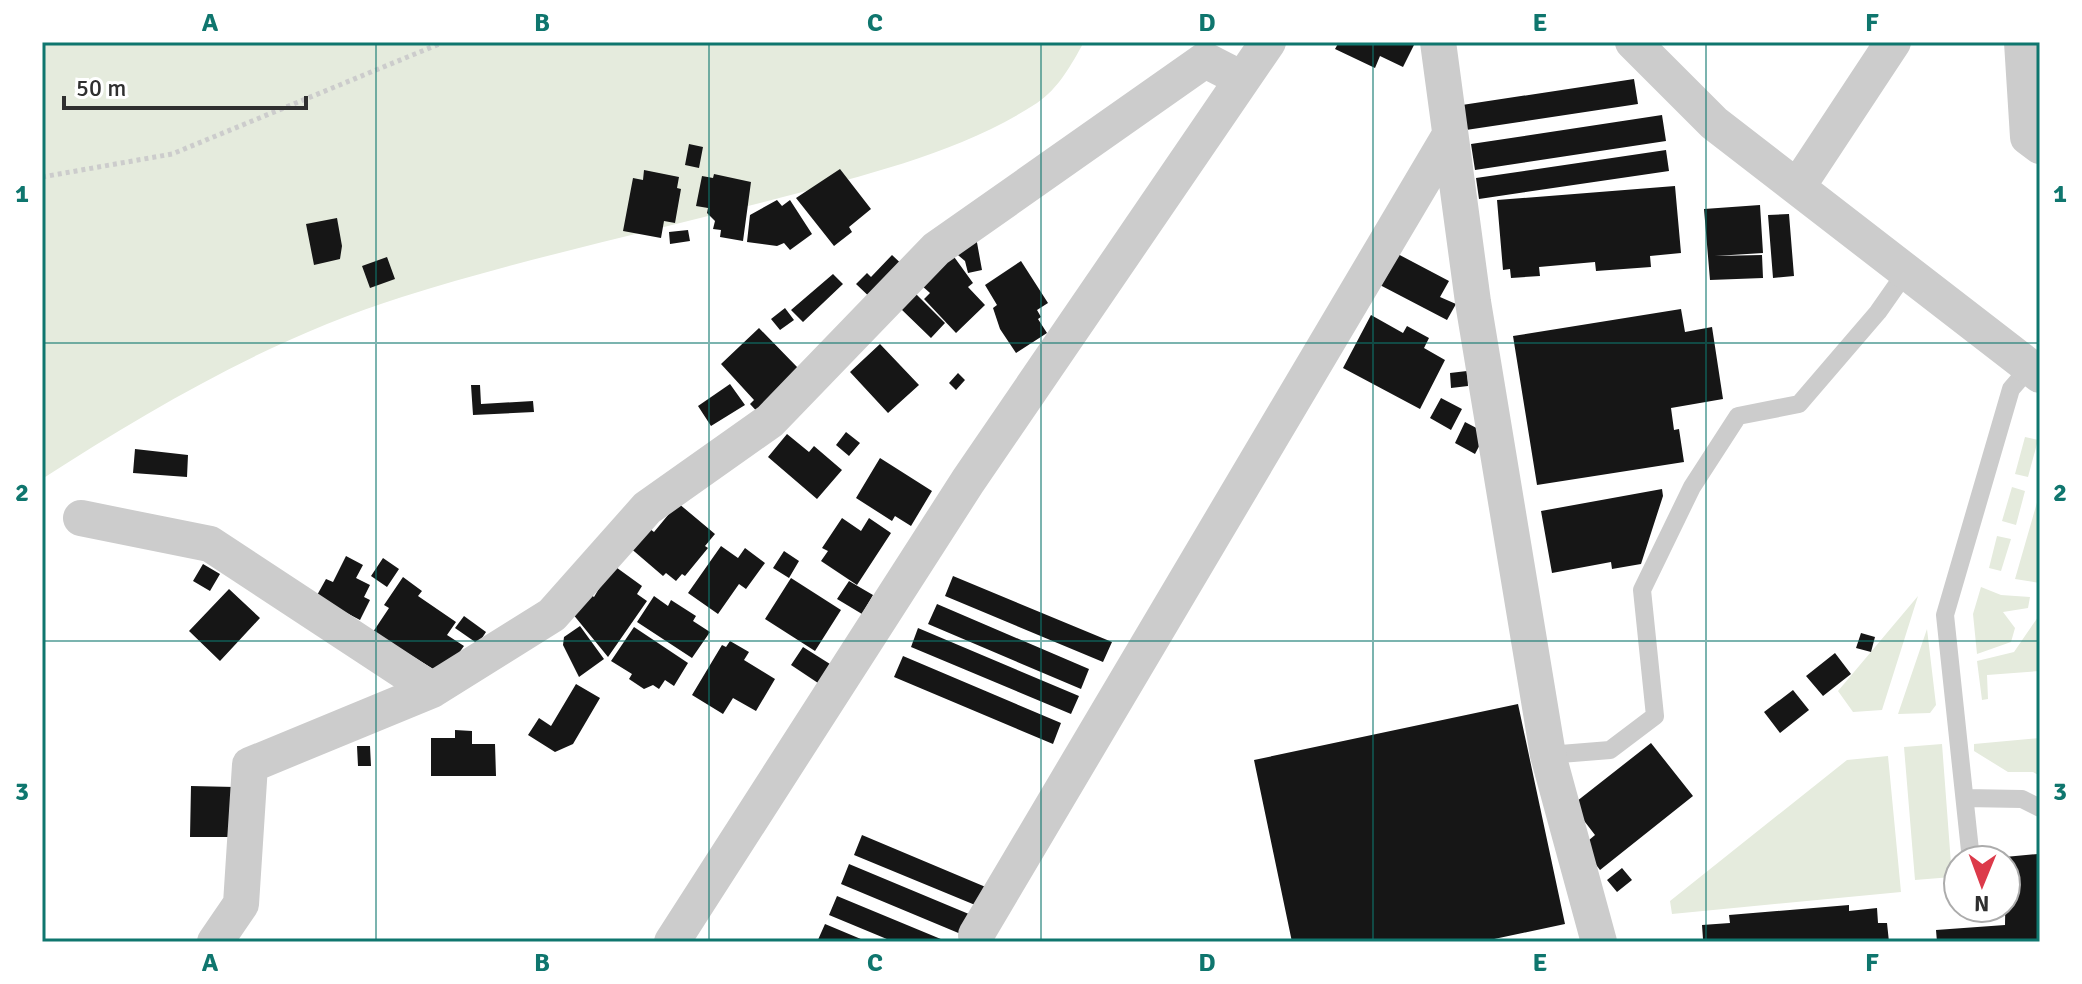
<svg xmlns="http://www.w3.org/2000/svg" width="2082" height="984" viewBox="0 0 2082 984" font-family="Signika,sans-serif">
<style>
.green{fill:#e5ebdd}
.building{fill:#161616}
.lines{fill:none;stroke-linecap:round;stroke-linejoin:round}
.path{stroke:#ccc;stroke-width:5;stroke-dasharray:4 4;stroke-linecap:butt}
.service{stroke:#ccc;stroke-width:18}
.minor{stroke:#ccc;stroke-width:36}
.grid{fill:none;stroke:#0f766e;stroke-width:2;stroke-opacity:0.55}
.neatline{fill:none;stroke:#0f766e;stroke-width:3}
.grid-label{font-size:26px;text-anchor:middle;font-weight:bold;fill:#0f766e}
</style>
<rect width="100%" height="100%" fill="#fff"/>
<path class="green" d="M42,42H1084C1071,65 1059,88 1037,103C962,152 868,174 783,197C657,230 526,258 402,297C274,337 155,406 42,479Z
M2025,437L2038,440L2028,477L2015,474Z
M2012,487L2025,491L2016,525L2002,521Z
M2040,492V583L2015,579Z
M1997,536L2011,539L2001,571L1989,568Z
M1981,587L2001,595L2030,597L2028,608L2003,612L2015,628L2011,642L1977,654L1973,614Z
M1918,596L1882,710L1853,712L1838,691Z
M2040,614V671L1987,675L1988,699L1982,700L1977,661L2014,652Z
M1927,629L1936,705L1930,713L1898,714Z
M2040,738V776L2033,772H2008L1974,751V744Z
M1942,744L1952,877L1915,880L1904,747Z
M1888,756L1901,892L1672,914L1670,901L1847,760Z"/>
<path class="building" d="M1339,42H1407L1414,45L1403,67L1380,56L1375,68L1335,49Z
M1634,79L1638,104L1466,130L1462,105Z
M1662,115L1666,141L1475,170L1471,144Z
M689,144L703,147L699,168L685,165Z
M1666,150L1669,171L1479,199L1476,178Z
M840,169L871,209L849,227L852,232L834,246L796,198Z
M644,170L679,177L677,188L681,189L675,223L664,221L661,238L623,231L633,178L643,180Z
M714,174L751,182L743,241L720,237L721,230L713,229L715,221L707,213L708,208L696,206L702,176L713,178Z
M1675,186L1681,253L1650,256L1651,267L1596,271L1595,262L1539,267L1540,276L1511,278L1510,269L1503,270L1497,200Z
M777,200L782,206L790,200L812,234L790,250L784,243L777,246L747,242L750,215Z
M1760,205L1763,253L1715,256L1762,255L1763,278L1710,280L1704,209Z
M1789,214L1794,276L1773,278L1768,215Z
M337,218L342,246L340,259L314,265L306,224Z
M688,230L690,241L670,244L669,232Z
M976,237L982,270L968,273L965,261L952,250Z
M1394,252L1449,281L1440,297L1456,304L1447,320L1378,284Z
M952,254L973,283L968,287L985,305L956,333L924,299L930,293L921,285Z
M892,255L908,270L876,303L856,284L867,273L871,277Z
M387,257L395,279L370,288L362,266Z
M1021,261L1048,303L1037,310L1041,317L1038,319L1047,333L1016,353L1000,329L993,308L997,305L985,285Z
M833,274L843,284L803,322L791,310Z
M916,294L945,323L931,338L901,309Z
M785,308L794,320L780,330L771,319Z
M1681,309L1685,332L1712,327L1723,399L1671,408L1674,430L1679,429L1684,462L1537,485L1513,336Z
M1371,315L1403,333L1407,326L1429,338L1424,348L1445,360L1420,409L1343,368Z
M759,328L798,368L763,418L750,404L754,400L721,364Z
M880,344L919,385L888,413L850,372Z
M1467,371L1468,386L1451,388L1450,373Z
M958,373L965,380L956,390L949,383Z
M730,384L745,405L711,426L698,406Z
M471,385H480L481,404L533,401L534,412L473,415Z
M1441,398L1462,409L1451,430L1430,418Z
M1465,422L1486,433L1475,454L1455,443Z
M846,432L860,443L849,456L836,445Z
M787,434L809,452L814,446L842,470L817,499L768,457Z
M135,449L188,455L187,477L133,473Z
M880,458L932,491L911,526L895,516L892,521L856,498Z
M1662,489L1663,496L1641,564L1612,569L1611,562L1552,573L1541,511Z
M678,503L715,534L705,546L708,548L685,576L682,574L676,581L666,573L663,576L628,546L646,526L654,532Z
M842,518L861,531L869,518L891,533L857,585L821,561L828,551L822,548Z
M721,546L738,558L745,548L765,563L746,589L739,584L718,614L688,593Z
M784,551L799,561L789,578L773,568Z
M346,556L363,565L356,578L370,585L364,597L370,600L360,620L316,597L326,579L333,582Z
M383,558L399,569L387,587L371,576Z
M203,564L220,574L210,591L193,581Z
M613,565L642,586L637,594L647,601L608,657L572,613L587,592L594,597Z
M953,576L1112,642L1103,662L945,596Z
M403,577L422,591L418,596L456,622L447,635L464,646L443,675L373,632L389,608L384,605Z
M791,578L841,610L815,651L765,619Z
M849,581L873,595L862,614L837,599Z
M229,589L260,618L220,661L189,631Z
M654,596L668,606L671,600L696,616L693,621L710,632L692,658L637,622Z
M937,604L1089,669L1081,689L928,624Z
M464,616L486,632L478,644L455,628Z
M580,626L604,659L579,677L563,645L564,637Z
M634,627L688,663L674,686L665,680L659,689L653,685L644,689L629,679L632,674L611,661Z
M918,628L1079,696L1071,714L911,647Z
M1861,633L1875,637L1871,652L1856,648Z
M730,641L749,652L744,660L775,679L756,711L733,698L723,714L692,695L722,645L726,647Z
M803,647L830,664L818,683L791,665Z
M1835,653L1851,674L1823,696L1806,676Z
M903,656L1061,723L1053,744L894,677Z
M576,684L600,698L573,744L555,752L528,735L539,718L551,726Z
M1793,690L1809,710L1780,733L1764,712Z
M1518,704L1565,924L1480,942H1292L1254,760Z
M455,730L472,731V744H495L496,776H431V738H455Z
M1651,743L1693,796L1600,870L1582,846L1595,835L1572,805Z
M357,746H370L371,766H358Z
M191,786L235,787L234,837H190Z
M862,835L988,888L980,907L854,855Z
M2038,854L2040,942H1937L1936,930L2005,925L2006,860L1994,858Z
M849,864L976,917L968,937L841,884Z
M1622,868L1632,880L1617,892L1607,880Z
M837,896L948,942H894L829,915Z
M1849,905V911L1877,908L1878,923H1887L1889,942H1696L1703,939L1702,925L1730,923L1729,915Z
M825,924L868,942H817Z"/>
<g class="lines">
<path class="path" d="M42,177L172,154L444,42"/>
<path class="service" d="M1548,755L1610,750L1655,716L1642,590L1692,487L1738,416L1799,404L1878,312L1906,272
M1965,798L2022,799L2040,808
M1971,860L1945,615L2011,389L2030,367"/>
<path class="minor" d="M1438,42L1473,302L1548,755L1599,942
M1633,42L1714,123L2040,375
M2022,42L2028,137L2040,146
M1798,186L1893,42
M81,518L210,544L432,690
M215,942L241,904L250,765L432,690L552,615L647,508L770,421L936,249L1205,60L1242,79
M672,942L968,481L1268,42
M977,942L976,935L1450,135"/>
</g>
<path class="grid" d="M376,42V942M709,42V942M1041,42V942M1373,42V942M1706,42V942M42,343H2040M42,641H2040"/>
<rect width="2082" height="984" fill="none" stroke="#ffffff" stroke-width="88"/>
<g transform="translate(1982 884) rotate(181)"><circle r="38" fill="#ffffff" stroke="#acacac" stroke-width="2"/>
<path d="M0-6L14 30L0 20L-14 30Z" fill="#dc3a4a"/>
<text y="-12" font-size="22" font-weight="bold" text-anchor="middle" fill="#2f2f2f">N</text>
</g>
<path d="M64 96v12h242v-12" fill="none" stroke="#2f2f2f" stroke-width="4"/>
<text x="76" y="96" font-size="24" fill="#2f2f2f" stroke="#ffffff" stroke-width="6" paint-order="stroke">50 m</text>
<rect x="44" y="44" width="1994" height="896" class="neatline"/>
<g class="grid-label">
<text x="210" y="31">A</text>
<text x="542" y="31">B</text>
<text x="875" y="31">C</text>
<text x="1207" y="31">D</text>
<text x="1540" y="31">E</text>
<text x="1872" y="31">F</text>
<text x="22" y="202">1</text>
<text x="2060" y="202">1</text>
<text x="22" y="501">2</text>
<text x="2060" y="501">2</text>
<text x="22" y="800">3</text>
<text x="2060" y="800">3</text>
<text x="210" y="971">A</text>
<text x="542" y="971">B</text>
<text x="875" y="971">C</text>
<text x="1207" y="971">D</text>
<text x="1540" y="971">E</text>
<text x="1872" y="971">F</text>
</g>
</svg>
